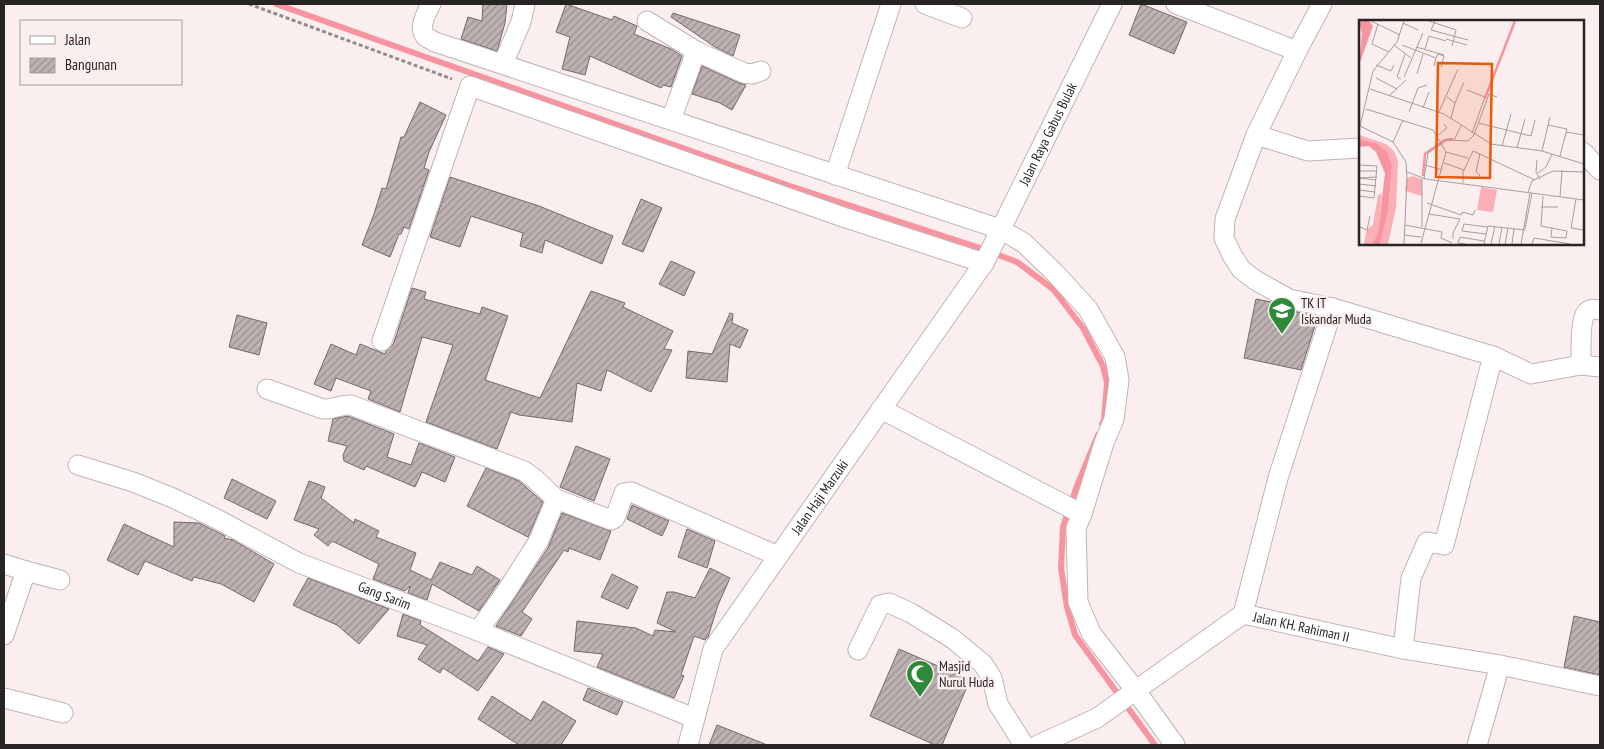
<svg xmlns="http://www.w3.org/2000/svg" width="1604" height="749" viewBox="0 0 1604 749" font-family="'PT Sans Narrow',sans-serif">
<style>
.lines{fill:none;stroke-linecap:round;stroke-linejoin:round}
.stream{stroke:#f8949f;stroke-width:6}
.building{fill:url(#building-hatch);stroke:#74696a}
.street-casing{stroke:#c0b4b4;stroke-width:21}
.path{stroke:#948b8c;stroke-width:3;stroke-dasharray:4 2.5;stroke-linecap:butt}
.street{stroke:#fff;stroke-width:19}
.labels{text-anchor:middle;stroke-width:5;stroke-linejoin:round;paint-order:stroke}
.street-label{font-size:14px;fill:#282424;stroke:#fbeeef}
.poi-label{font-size:14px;fill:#282424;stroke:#fbeeef;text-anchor:start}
.inset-river{fill:none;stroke:#f8949f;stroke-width:2.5}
.inset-road{fill:none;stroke:#a79d9e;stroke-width:1}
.view{fill:#e8590c;fill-opacity:0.15;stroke:#e8590c;stroke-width:2.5}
.inset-edge{fill:none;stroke:#282424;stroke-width:2.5}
</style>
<defs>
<pattern id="building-hatch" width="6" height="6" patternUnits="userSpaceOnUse" patternTransform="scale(1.25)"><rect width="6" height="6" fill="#beb1b2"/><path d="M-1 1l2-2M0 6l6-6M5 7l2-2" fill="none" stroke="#9a9091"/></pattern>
</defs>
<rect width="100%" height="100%" fill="#fbeeef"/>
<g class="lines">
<path class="stream" d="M276,4L787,185L977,247L1017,262L1053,289L1083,328L1103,366L1107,383L1104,420L1102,424
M1098,435L1077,486L1063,527L1061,568L1067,607L1075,635L1155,745"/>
</g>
<path class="building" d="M483,4H507L505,23L497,51L461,39L468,17L482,21Z
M566,4L612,20L614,16L637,26L634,34L671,49L682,56L671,87L663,85L661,88L590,56L585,75L562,69L570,37L556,32Z
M1141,4L1187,22L1174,54L1129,35Z
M673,13L740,35L733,56L715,47L671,17Z
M702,66L739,83L746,85L732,110L720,103L692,94Z
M420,102L446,115L429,152L424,168L429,170L409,229L404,227L401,234H399L390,257L362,245L374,214L382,188L386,189L401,137H404Z
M450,177L539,206L613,236L602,264L545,240L542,253L520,246L523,233L471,216L460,247L430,237Z
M641,199L662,208L643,252L622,244Z
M671,261L695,272L684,296L659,284Z
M412,288L426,292L424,299L480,314L482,307L508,316L485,380L540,398L591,291L625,303L623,307L673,331L664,349L672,350L651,392L607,370L601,391L577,383L572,422L519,415L511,412L497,449L426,422L453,345L422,337L400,412L368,399L371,391L336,378L331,391L314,384L331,344L356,355L360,344L385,354L386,351L393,345Z
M1256,299L1271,302L1287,310L1318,316L1301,370L1244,358Z
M730,313L733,314L732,323L748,330L740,348L730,344L727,382L686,378L688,351L712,354Z
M237,315L267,323L259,355L229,347Z
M348,416L394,434L387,457L411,465L419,443L455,457L445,482L422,472L415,487L366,466L364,470L344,461L343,455L347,446L328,441L333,419Z
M576,446L610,459L594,501L560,487Z
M486,468L519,481L543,502L528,537L467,506Z
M232,479L276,501L267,519L224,498Z
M309,481L325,487L321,498L354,523L355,519L379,531L376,537L416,553L410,570L431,580L440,562L472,575L477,566L500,580L479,611L432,584L427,600L408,593L410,586L405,591L373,579L379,564L332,541L328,546L314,535L319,529L294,520Z
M632,505L669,521L662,536L627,519Z
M562,513L611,531L600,560L569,548L568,552L564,550L522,612L532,619L521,636L496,626L515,598L548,548Z
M174,522L199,523L225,536L224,538L233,540L274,564L254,602L221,584L194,577L192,581L145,561L138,575L107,560L124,524L174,547Z
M687,529L715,541L707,568L678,557Z
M710,568L730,578L718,605L708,637L705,640L694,636L681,675L684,676L674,698L597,667L603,654L574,651L577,621L636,628L653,636L655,630L676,632L657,623L667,592H674L695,598Z
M612,574L638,587L628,609L601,597Z
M308,578L389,609L359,644L337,625L305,611L293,605Z
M403,614L421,621L420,625L478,661L488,647L504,654L478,691L443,668L440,673L418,659L427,645L397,636Z
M1574,616L1600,622V675L1564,667Z
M899,649L970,680L942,745H935L870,716Z
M588,688L623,702L617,715L583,700Z
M492,696L531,721L543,701L576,721L561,745H519L478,719Z
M717,725L765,744L764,745H709Z"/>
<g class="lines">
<defs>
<g id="street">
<path d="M431,4C427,12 418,27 425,36C427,38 432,40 435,42L1000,229L1024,243L1056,274L1088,309L1115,357L1119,380L1114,419L1104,443L1082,514L1076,528L1078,602L1091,633L1136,691L1175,745"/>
<path d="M925,4L962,18"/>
<path d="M1176,4L1297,51"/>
<path d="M1322,4L1297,51L1256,135L1225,219L1224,238L1232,255L1241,269L1255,280L1289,299L1333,308L1493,356L1531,374L1581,365L1600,367"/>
<path d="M647,21L696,51L671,120"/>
<path d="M696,51L744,73L752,74L761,71"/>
<path d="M503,64L521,22L525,4"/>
<path d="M1256,135L1308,151L1360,148"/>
<path d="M1583,152L1600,170"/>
<path d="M835,175L891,4"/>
<path d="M382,341L470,86L843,217L984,263"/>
<path d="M1581,365C1581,355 1580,320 1586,313C1590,308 1595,309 1600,310"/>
<path d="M267,389L323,409C333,410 340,404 351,405L524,471L535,479L556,499"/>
<path d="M881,409L1082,514"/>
<path id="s1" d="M78,465L133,482L173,498L217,519L299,563L478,631L694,718"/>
<path d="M4,564L26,571L4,635"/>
<path d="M26,571L60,580"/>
<path d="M1243,614L1278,478L1333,308"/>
<path d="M478,631L506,592L538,542L556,499L611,520L615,518L624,493L631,492L778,556"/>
<path d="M1403,649L1411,578L1427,542L1444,545L1493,356"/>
<path d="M858,650L880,605L889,603L911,613L953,639L983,664L992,678L998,704L1024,745"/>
<path d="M4,698L63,713"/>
<path id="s2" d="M688,745L713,649L984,263L1112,4"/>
<path id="s3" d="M1038,745L1097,718L1243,614L1403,649L1500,665L1600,686"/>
<path d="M1477,745L1500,665"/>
</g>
</defs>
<use href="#street" class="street-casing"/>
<path class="path" d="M249,4L452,79"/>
<use href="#street" class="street"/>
</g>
<defs>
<symbol id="school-pin" viewBox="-11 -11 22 30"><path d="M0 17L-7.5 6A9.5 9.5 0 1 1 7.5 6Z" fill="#2e8a3b" stroke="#fbeeef"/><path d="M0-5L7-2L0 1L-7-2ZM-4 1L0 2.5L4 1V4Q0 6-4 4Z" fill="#fff"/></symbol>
<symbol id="mosque-pin" viewBox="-11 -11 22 30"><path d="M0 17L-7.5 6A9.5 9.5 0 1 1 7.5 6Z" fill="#2e8a3b" stroke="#fbeeef"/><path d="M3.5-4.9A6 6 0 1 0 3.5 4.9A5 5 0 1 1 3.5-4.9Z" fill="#fff"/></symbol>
</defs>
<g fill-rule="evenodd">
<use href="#school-pin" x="1266" y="295" width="32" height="43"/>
<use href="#mosque-pin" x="904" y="658" width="32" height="43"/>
</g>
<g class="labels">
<g class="street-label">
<text dy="5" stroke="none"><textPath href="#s2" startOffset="715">Jalan Raya Gabus Bulak</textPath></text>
<text dy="5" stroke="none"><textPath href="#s2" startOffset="285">Jalan Haji Marzuki</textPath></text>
<text dy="5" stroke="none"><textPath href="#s1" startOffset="334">Gang Sarim</textPath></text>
<text dy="5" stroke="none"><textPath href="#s3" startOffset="304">Jalan KH. Rahiman II</textPath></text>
</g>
<g class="poi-label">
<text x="1301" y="308">TK IT<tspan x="1301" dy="16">Iskandar Muda</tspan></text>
<text x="939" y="671">Masjid<tspan x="939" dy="16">Nurul Huda</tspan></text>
</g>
</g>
<g transform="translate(1359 20)">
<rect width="225" height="225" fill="#fbeeef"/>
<path d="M0,115L27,124L35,131L39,141L37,188L29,224H21L29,192L33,145L17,123L0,119ZM23,174L19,213L13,224H5L8,209L14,205L19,175Z" fill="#fbafb6"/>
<path d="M54,156L63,159V176L46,171L48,158Z" fill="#fbafb6"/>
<path d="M122,167L138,170L134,192L118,190Z" fill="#fbafb6"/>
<path d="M0,1H10L14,6L0,45L3,14ZM0,119L17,123L28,132L33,145L29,192L21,224H13L19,213L26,153L17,132L10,126L0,127Z" fill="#f8949f"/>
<path class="inset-river" d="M126,78L156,1M64,156L66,134L86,120L94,119"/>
<path class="inset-road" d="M12,1L41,15M45,1L38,22L14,51L1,106L34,122L47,142L48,159M70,1L97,10M76,1L72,10L109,20M44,3L59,10M19,4L13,24L30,32M87,19L108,25M35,25L52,38M43,25L77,38L75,46M93,26L97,10M57,27L85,35M66,29L70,16L87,21M77,38L79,34L85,36L82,47M17,45L32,51L35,45M58,54L64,34M45,57L64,13M17,58L38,69M42,59L38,57L46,34M11,69L85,94L132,124L183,131L225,144M108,70L126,77L113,113M31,75L47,60M88,77L96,83L92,98M96,83L105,62M64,88L70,72M7,89L74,110L87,132L62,223M50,92L59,68L68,65M80,92L99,49M119,103L172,116L176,100M189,105L208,109L201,136M207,112L225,115M78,116L88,108L85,104M95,120L102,106M34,122L44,100M143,126L152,94M158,128L166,99M183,131L191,97M87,132L109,138M178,140L177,152L181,159M85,143L105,150M0,145L18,146L15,178L0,176M66,145L83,150M0,151H18M48,152L67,159L225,180M179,153L187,147L193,134M0,158L18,157M0,158L17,160M118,158L121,155L117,152L121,133M65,159L69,133L88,120L109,121L115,115L130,74L138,77M104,163V152L114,131L176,160M0,164L17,166M0,170L16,172M169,172L173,161L194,151L225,152M184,176L182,206L208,211L207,218L192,217L193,208M201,177L203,150M217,179L212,208L225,210M68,183L102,195L103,192L114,195L116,190M182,187H199M70,194L101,199M46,205L83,212L82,218L93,223M1,207L8,210L11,196M63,207V159M166,209L173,173M127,214L103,211L105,204L128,207M45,215L62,217M94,219V213L101,199M45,224L48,158M107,224L99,223L101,217L125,221M125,224L129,206L166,210M132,224L136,206M140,224L143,207M146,224L149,208M153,224L155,209M162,224L171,173M173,224L175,218L211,224"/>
<path class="view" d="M79,43L133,44L131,158L77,157Z"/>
<rect width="225" height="225" class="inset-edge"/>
</g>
<rect width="1604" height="749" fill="none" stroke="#282424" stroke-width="10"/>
<rect x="20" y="20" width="162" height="65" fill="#fbeeef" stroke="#a79d9e"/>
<rect x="30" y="36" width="25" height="8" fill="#ffffff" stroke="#a79d9e"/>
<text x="65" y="45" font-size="15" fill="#282424">Jalan</text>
<rect x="30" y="58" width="25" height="15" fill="url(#building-hatch)" stroke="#a79d9e"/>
<text x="65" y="70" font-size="15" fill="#282424">Bangunan</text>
</svg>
